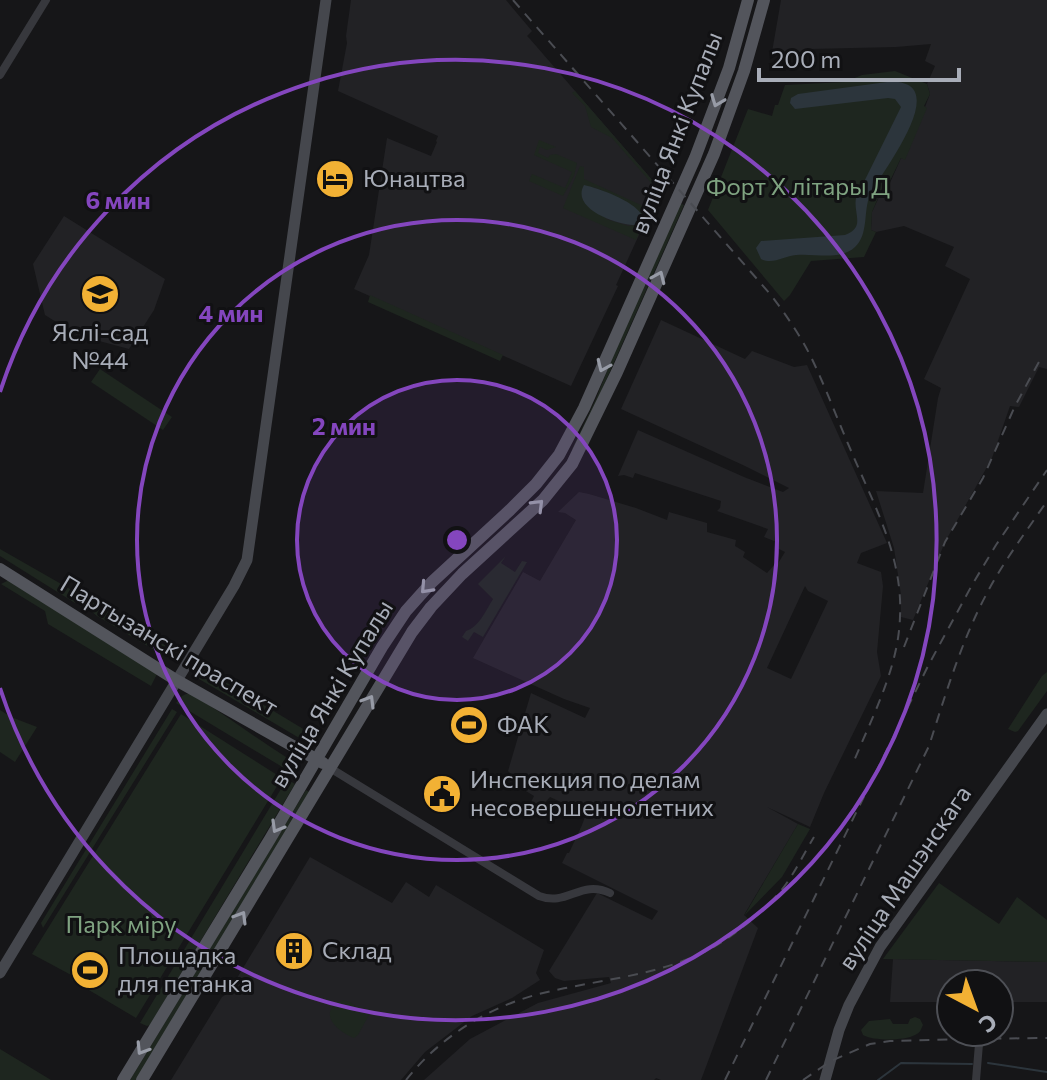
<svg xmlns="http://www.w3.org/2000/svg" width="1047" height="1080" viewBox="0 0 1047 1080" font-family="Commissioner,sans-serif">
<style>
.built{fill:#222225;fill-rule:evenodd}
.green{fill:#1e261f;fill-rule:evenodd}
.water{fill:#2c353c}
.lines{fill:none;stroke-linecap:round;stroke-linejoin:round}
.stream{stroke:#2c353c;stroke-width:2}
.minor{stroke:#37383d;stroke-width:8}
.secondary{stroke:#45474d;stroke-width:11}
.primary{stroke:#53555c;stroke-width:12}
.rail{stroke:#4a4c52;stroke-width:2;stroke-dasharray:10 8;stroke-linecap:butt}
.oneway{stroke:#979ba6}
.ring{fill:none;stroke:#8446be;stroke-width:4}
.labels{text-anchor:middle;stroke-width:6;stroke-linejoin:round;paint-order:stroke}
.street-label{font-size:24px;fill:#a8adb8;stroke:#111113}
.poi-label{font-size:24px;fill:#a8adb8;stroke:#111113;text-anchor:start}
.park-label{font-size:24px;fill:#7fa381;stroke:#111113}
.centre{fill:#8446be;stroke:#111113;stroke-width:4}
.ring-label{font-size:24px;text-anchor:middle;font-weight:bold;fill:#8446be;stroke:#111113;stroke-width:6;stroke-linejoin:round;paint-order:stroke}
</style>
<rect width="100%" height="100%" fill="#161618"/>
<path class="built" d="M351,0H506L532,31L527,36L530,39L660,189L617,283L616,285L618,286L571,386L354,289L369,255L387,138L431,156L437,142L436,141L438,136L338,91L347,43L346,36Z
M781,0H1047V369L1039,367L1019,407L1010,406L992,458L945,542L913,620L901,617V595L894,548L876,491L923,493L938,398L941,388L924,379L970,279L945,266L954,247L904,226L876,232L871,230L872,212L885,184L889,185L901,158L905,159L930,94L927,84L935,66L925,61L931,44L896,47L810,49V52H798L797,54L791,53V55L772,52Z
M64,216L165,279L154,310L129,349L77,335L45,315L33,264Z
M661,320L745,359L752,351L794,367L807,365L887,543L861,553L857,563L881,572L883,586L877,652L881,676L824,793L810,827L767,807L798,824L744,915L758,928L701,1080H661L656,1078L654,1080H424L470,1039L538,1003L611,983L609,977L564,981L555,978L549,971L597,893L652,920L658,911L562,863L567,853H569L582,825L585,817L583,812L550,797L540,808L531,802L534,796L508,780L511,774L508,771L531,693L585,718L590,708L564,699L473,658L523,572L540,581L576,520L565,513L558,512L579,492L589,494L636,508L667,520L669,512L707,523V532L736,540L735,546L745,552L743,557L767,573L775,564L777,565L785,552L777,548L779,543L764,537L768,529L717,511L720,508L721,501L635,473L633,478L624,475L618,476L638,430L744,477L783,492L789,488L745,466L621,409ZM805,586L808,591L828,601L791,679L767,668Z
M310,857L392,903L406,882L429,897L436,885L544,950L536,973L540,980L512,998L472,1016L425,1052L401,1080H171L222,997L228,993Z
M893,959L1047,962V1002H999V984H951V1002H890Z"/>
<path class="green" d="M895,71L927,84L930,94L924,106L927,108L905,160L901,158L888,185L884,184L872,212L871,230L876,232L864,257L811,261L790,295L784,301L708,210L748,109L772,116L775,105H778L785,85L845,82L862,75Z
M575,91L660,189L656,198L650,192L653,185L612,138L591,127L585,106L572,93Z
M539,140L556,147L547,150L540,147L538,153L548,158L550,155L556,154L577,163L574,176L563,196L529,181L532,174L565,188L572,172L534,155Z
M580,166L584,167V179L643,206L646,202L651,205L636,240L563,208ZM594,187L629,204L639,212L637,225L628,226L606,219Z
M680,203L684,205L596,403L573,450L572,449L595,401L613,356Z
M370,295L503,355L500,361L368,302Z
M100,369L172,417L163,430L91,382Z
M0,549L84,597L80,602L75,603L0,556Z
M506,556L501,563L515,572L522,561L527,562L483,637L474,632L468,641L462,637L466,631C479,627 486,610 493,599L478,584Z
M9,580L158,672L151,686L48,624L45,611L1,584Z
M92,602L173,650L168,656L161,654L97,616L91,611L90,605Z
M197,665L305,730L301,739L199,679L196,669Z
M1047,672V691L1018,731L1015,732L1008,729L1042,676Z
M186,694H192C225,715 256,738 289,759L284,768L176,703L182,696Z
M172,709L177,712L43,928L41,923Z
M0,710L11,717L37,727L15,762L0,752Z
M181,714L282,778L136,1018L72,980L73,976L32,954Z
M287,779L295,784L150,1025L147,1026L140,1023Z
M306,790L311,793L137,1080H130Z
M798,824L810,829L782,877L744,916Z
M939,883L999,924L1017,897L1047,920V962L883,959Z
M343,1000L350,1002L369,1015L358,1035L354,1038C336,1031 316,1012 343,1000Z
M915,1017L920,1019L923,1025C920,1031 921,1032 915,1035C904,1041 873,1041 863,1035L861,1030L869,1021L890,1019L893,1024H908L910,1019Z
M0,1049L51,1080H0Z"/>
<path class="water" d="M887,82C958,77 881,172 870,195C863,211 869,234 855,247C840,261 815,253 796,255C784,256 773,265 761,259L756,248L761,241L845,235C866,227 853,214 856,198L901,107L895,99L888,98L795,109L790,103L791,98L798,94Z
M584,185C598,188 634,201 641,214C642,216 641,219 642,221L637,225C619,226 570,209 584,185Z"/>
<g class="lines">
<path class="stream" d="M988,1063L1047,1072
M878,1080L901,1063L972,1064"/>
<path class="minor" d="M0,75L46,0
M330,768L539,896C568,907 580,879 610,893
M976,1080L979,1044"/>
<path class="secondary" d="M0,973L234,586L247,560L326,0
M825,1080L839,1030L849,1005L880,947L1047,714"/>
<path class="primary" d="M0,569L176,680L323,763
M123,1080L270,839L382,647L406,611L432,582L510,510L536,484L559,455L584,408L695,158L729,68L748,0
M142,1080L412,632L431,607L462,574L543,500L572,464L617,372L714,154L744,71L764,0"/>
<path class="rail" d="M513,0L771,295C786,315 800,335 811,357C826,388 838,421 852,453C874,505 903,557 900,616C899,666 873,715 854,761
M904,647L945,542L983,478L1015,406L1040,360
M406,1080C440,1037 489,1006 543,993C596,980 651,977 702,953C728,941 760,915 779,893C793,877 803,855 814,837
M725,1080L928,666L972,585L996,545L1047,470
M766,1080L929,746C945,696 961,642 986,595C1003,562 1026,532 1047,501
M803,1080L831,1061L870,1044L890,1041L969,1039L1047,1038"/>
</g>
<defs><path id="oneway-chevron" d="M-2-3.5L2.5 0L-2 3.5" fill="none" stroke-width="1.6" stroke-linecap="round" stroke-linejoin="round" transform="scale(2)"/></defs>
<g class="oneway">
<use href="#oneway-chevron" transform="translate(717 101) rotate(111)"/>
<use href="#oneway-chevron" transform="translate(659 277) rotate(-66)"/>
<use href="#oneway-chevron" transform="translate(603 366) rotate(114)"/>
<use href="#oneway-chevron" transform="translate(538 505) rotate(-45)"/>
<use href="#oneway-chevron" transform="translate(426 588) rotate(133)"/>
<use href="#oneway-chevron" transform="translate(369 701) rotate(-59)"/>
<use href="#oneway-chevron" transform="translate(277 827) rotate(120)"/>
<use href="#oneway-chevron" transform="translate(241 917) rotate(-59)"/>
<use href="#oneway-chevron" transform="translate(142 1049) rotate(122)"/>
</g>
<circle cx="457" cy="540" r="160" fill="#8446be" fill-opacity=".12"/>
<g class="ring">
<circle cx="457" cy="540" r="160"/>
<circle cx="457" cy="540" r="320"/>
<path d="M0 392A480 480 0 1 1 0 688"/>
</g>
<defs>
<symbol id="hotel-disc" viewBox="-11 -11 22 22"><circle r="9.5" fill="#f2b134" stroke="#111113"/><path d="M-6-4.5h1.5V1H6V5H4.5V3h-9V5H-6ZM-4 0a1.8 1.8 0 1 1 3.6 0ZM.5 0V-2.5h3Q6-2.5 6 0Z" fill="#111"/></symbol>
<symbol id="school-disc" viewBox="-11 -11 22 22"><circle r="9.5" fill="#f2b134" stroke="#111113"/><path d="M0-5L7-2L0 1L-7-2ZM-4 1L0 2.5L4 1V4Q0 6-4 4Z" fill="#111"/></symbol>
<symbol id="stadium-disc" viewBox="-11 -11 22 22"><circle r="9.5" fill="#f2b134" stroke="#111113"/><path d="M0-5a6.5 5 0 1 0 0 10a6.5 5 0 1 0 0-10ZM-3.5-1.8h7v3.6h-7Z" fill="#111"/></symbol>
<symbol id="civic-disc" viewBox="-11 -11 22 22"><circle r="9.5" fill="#f2b134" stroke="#111113"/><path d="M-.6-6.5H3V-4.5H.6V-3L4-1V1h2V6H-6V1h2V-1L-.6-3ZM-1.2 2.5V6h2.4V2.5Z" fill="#111"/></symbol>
<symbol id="building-disc" viewBox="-11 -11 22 22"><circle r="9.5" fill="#f2b134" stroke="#111113"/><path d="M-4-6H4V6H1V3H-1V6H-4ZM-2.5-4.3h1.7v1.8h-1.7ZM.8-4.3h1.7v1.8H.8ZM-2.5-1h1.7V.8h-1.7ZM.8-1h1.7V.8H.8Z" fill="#111"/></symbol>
</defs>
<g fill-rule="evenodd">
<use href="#hotel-disc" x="313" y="157" width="44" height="44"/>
<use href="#school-disc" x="78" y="272" width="44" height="44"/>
<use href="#stadium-disc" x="447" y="703" width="44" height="44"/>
<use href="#civic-disc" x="420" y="772" width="44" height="44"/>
<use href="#building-disc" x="272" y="929" width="44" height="44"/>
<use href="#stadium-disc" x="68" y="948" width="44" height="44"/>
</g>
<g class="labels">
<g class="street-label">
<text transform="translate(677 133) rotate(-69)" y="8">вуліца Янкі Купалы</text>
<text transform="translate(169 646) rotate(31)" y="8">Партызанскі праспект</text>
<text transform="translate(332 694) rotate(-59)" y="8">вуліца Янкі Купалы</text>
<text transform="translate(905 878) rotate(-56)" y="8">вуліца Машэнскага</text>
</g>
<g class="poi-label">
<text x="363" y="187">Юнацтва</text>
<text x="100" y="341" text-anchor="middle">Яслі-сад<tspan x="100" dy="28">№44</tspan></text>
<text x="497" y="733">ФАК</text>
<text x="470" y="788">Инспекция по делам<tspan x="470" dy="28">несовершеннолетних</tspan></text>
<text x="322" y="959">Склад</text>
<text x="118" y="964">Площадка<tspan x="118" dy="28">для петанка</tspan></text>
</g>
<g class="park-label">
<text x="798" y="195">Форт X літары Д</text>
<text x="121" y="933">Парк міру</text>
</g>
</g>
<circle cx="457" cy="540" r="12" class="centre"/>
<g class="ring-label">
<text x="118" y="209">6 мин</text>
<text x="231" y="322">4 мин</text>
<text x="344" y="435">2 мин</text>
</g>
<g transform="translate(975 1008) rotate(139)"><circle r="38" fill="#111113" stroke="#4d4f55" stroke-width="2"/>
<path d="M0-6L14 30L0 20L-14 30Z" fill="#f2b134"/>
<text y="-12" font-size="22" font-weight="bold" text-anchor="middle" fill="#a8adb8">С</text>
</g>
<path d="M759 68v12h200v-12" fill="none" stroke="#a8adb8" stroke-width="4"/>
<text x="771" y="68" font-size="24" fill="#a8adb8" stroke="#111113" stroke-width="6" paint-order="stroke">200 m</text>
</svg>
